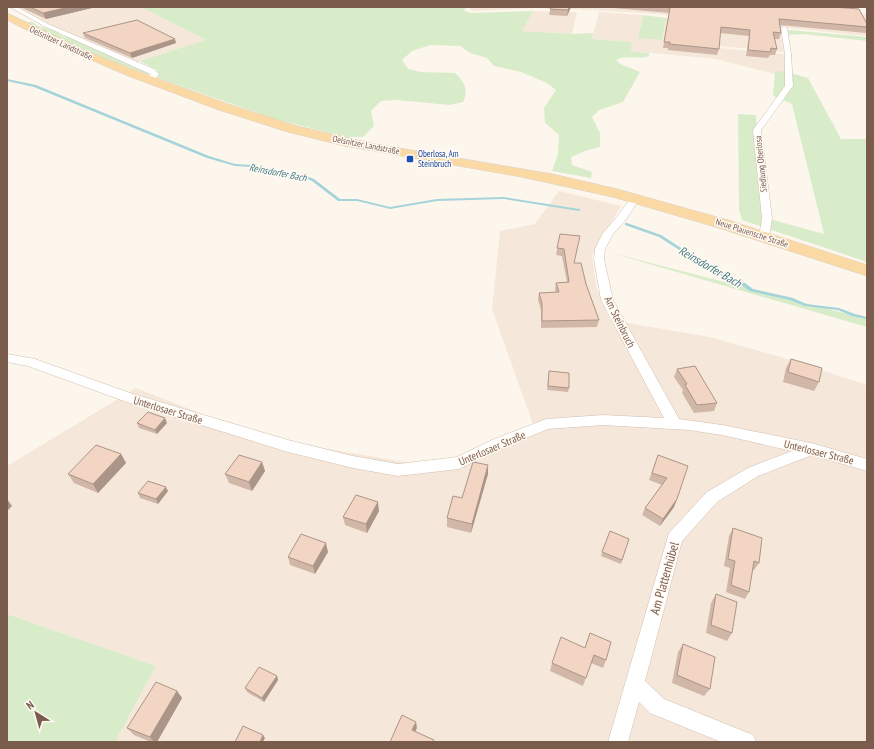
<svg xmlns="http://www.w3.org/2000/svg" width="874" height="749" viewBox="0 0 874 749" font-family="'PT Sans Narrow',sans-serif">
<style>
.residential{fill:#f5e8da}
.green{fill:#d8ecc9}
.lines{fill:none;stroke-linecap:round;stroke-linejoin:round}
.stream{fill:#a5d3da;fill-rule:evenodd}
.minor-casing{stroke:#d1beb0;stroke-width:1}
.primary-casing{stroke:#dad1cd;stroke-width:1}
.minor{fill:#fff;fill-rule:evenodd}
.primary{fill:#fbd9a5;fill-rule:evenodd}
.wall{fill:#d1b7a8}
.shaded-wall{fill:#aa9588}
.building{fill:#f3d5c3;stroke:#aa9588}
.transit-dot{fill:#1a4fb4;stroke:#fffaf3;stroke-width:1.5}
.labels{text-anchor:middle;stroke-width:3;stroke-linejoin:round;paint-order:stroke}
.far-street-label{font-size:9px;fill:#7a5c4d;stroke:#fffaf3}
.far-transit-label{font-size:9px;fill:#164399;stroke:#fffaf3;text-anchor:start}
.far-water-label{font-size:10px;font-style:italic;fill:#437c86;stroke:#fffaf3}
.street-label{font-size:11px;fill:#7a5c4d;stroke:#fffaf3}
.water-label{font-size:12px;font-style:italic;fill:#437c86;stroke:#fffaf3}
.near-street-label{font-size:13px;fill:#7a5c4d;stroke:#fffaf3}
</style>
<rect width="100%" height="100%" fill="#fdf6ec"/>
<path class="residential" d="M17,7H141L207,41L136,62L70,35Z
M471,7H784L867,14V36L657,14L589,10L536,8L475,11L470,10Z
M533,11L577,12L572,34L522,31Z
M599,12L643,15L638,37L662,40L666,18L689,20L688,45L783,54L786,57V77L716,59L631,51L632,42L592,39Z
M709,22L780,31L784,52L709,45Z
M559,191L621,206L592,256L597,289L610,320L710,337L781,357L867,385V742H115L156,666L7,614V466L136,388L264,438L434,467L535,430L492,309L500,231L535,224Z"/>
<path class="green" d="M141,7H466L464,11L471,13L533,11L522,31L572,34L593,33L592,39L632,42L631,51L649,53V56C639,60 626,54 616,60L620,64L640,72L623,102L599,110L592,117L600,133V147L585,151L571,157L572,165L592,172L591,178L552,171L558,154L559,135L545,123L544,108L556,90L547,83L521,72L494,66L487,58L470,53L460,46L430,45L412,51L402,60L408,69L421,72L455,73C464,82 469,89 463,102L450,105L396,100L381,101L371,111L374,126L363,137H347L278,120L158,78L157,70L140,61L206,40Z
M643,15L666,18L662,40L638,38Z
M26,22H33L38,26L56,31L62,36L74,39L109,54L117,59L126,62L149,73L148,75L69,44Z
M790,30L867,37V41L803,34L787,35L788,31Z
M783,71L808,78L841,139H867V196L865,199L867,200V262L742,220L739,210L738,114L756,115L762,217L824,234L792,104L773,96L775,72Z
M608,252L867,319V327Z
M7,614L156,666L115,742H7Z"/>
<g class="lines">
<path class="stream" d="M7,79L36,85L209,156L235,164L251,165L269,171L304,175L314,179L340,199H357L390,207L437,199L504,197L579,209L581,210L579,211L504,199L437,201L390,209L357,201H338L312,181L302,177L268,173L251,167L235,166L207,158L34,87L7,81Z
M625,223H627L661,235L703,262L724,272L729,278L745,283L753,289L793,298L806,304L839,308L855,314L867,317V319L852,316L838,310L805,306L790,300L750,291L741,285L725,280L720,274L701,264L659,237L625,225Z"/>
<defs>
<path id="minor" d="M10,7H17L48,24L154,69L159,74L152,82H146L145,80L151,74L148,73L44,26Z
M784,26L787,28L791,54L793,86L761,130L772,218L769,237L764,240L759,237L762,218L753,130L785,86V54L781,28Z
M635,195L640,198L625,221L613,234L605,249L604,259L613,300L679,419L722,425L811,443L867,459V471L812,455L758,476L717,502L682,541L645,681L664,699L753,735L756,742H721L650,713L639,702L628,742H608L669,533L707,492L748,468L792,451L722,435L689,430L603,425L548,429L502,448L459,469L398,476L353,468L288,452L124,401L28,366L7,362V354L35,359L133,394L288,440L353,456L398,464L457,457L492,440L546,419L603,415L664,418L601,300L594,259L595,249L603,233L617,217L632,196Z"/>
<path id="primary" d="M7,13L84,50L134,70L228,104L297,126L375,144L552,174L617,189L731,221L867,265V276L719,228L613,197L522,177L345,146L288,132L219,110L126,75L52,43L7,20Z"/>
</defs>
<use href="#minor" class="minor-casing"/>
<use href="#primary" class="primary-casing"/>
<use href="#minor" class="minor"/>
<use href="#primary" class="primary"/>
</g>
<path class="wall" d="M20,7H96L46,19Z
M551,7H571L567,16L549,15Z
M613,7H834L867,24V32L866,33L780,25L781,33L779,39H774L777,49L775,55H770L768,58L746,56L749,36L720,33L719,49L717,55L668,50V48H663L669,13L613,8Z
M83,33L176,43L132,58L85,38Z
M560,234L574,263L586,284L599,320L597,327L541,328V310L538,300L539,293L556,292L555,290L556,283L567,282L562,256L556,255Z
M791,359L819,382L814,391L783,382L786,368Z
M677,369L717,403L714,411L694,413L682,393L683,390L674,377Z
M549,371L569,388L568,392L547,390Z
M137,423H167L157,434L139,428Z
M121,454L126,463L98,493L74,483L68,474Z
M658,455L677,499L674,507L660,526L642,515L645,508L662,485L649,480Z
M262,462L265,471L252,491L229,483L225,474Z
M488,465V474L471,533L447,527V518Z
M168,491L158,504L140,498L138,493Z
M379,511L367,533L345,525L343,517Z
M733,528L759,563L754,570H752L749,592L745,599L726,592L730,568L724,566L729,536Z
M610,531L629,539L621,564L601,556Z
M328,552L315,574L290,565L288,557Z
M716,594L732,633L727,641L706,633L711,603Z
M590,633L606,660L603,668L591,663L583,686L550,671L552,663L585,647Z
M683,644L710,689L704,696L672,683L678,652Z
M277,676L278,680L264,702L247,692L245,688Z
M177,691L182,698L157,742H151L134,735L127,728Z"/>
<path class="shaded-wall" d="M69,7H96L46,19L43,13Z
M569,7H571L567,16L568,10Z
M175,39L176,43L132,58L130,53Z
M165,418L167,423L157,434L155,430Z
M121,454L126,463L98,493L93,484Z
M262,462L265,471L252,491L249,482Z
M488,465V474L471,533L472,524Z
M166,487L168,491L158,504L156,499Z
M7,499L12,506L7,511Z
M677,499L674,507L660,526L663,519Z
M378,502L379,511L367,533L366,524Z
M326,543L328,552L315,574L313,566Z
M277,676L278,680L264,702L262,698Z
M177,691L182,698L157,742H154L150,737Z
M416,722L417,728L413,736L412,730Z
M263,735L265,738L263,742H260Z"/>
<path class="building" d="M30,7H69L43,13Z
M551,7H569L568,10L550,9Z
M663,7H834L859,9L867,24V27L779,19L781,33L773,32L777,49L771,48L770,52L748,50L750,30L721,27L719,49L669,44L670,42H664L670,8Z
M137,20L175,39L130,53L83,33Z
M560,234L580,236L574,263H581L586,284L599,320L542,321V303L539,293L559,292L556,283L569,282L564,249L557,248Z
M791,359L822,368L819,382L788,372Z
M695,366L717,403L697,405L685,385L687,384L677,369Z
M549,371L569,373V388L548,386Z
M148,412L165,418L155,430L137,423Z
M96,445L121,454L93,484L68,474Z
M239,455L262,462L249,482L225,474Z
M658,455L688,466L677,499L663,519L645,508L667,478L652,473Z
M473,462L488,465L472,524L447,518L453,496L462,498Z
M148,481L166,487L156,499L138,493Z
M356,495L378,502L366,524L343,517Z
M733,528L762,538L759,563L754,561L749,592L731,585L735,561L728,559Z
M610,531L629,539L622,560L602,552Z
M301,534L326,543L313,566L288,557Z
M716,594L737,602L732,633L711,625Z
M590,633L611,642L606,660L594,655L586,678L552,663L561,637L585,648Z
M683,644L715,657L710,689L677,675Z
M259,667L277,676L262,698L245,688Z
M156,682L177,691L150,737L127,728Z
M402,715L416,722L412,730L434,740L433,742H390Z
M243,726L263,735L260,742H235Z"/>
<rect class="transit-dot" x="406" y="155" width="8" height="8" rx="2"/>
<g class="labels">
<g class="far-street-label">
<text transform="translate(61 43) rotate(25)" y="3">Oelsnitzer Landstraße</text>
<text transform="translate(366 145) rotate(11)" y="3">Oelsnitzer Landstraße</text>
<text transform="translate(761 164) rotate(-96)" y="3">Siedlung Oberlosa</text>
<text transform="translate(752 233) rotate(18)" y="3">Neue Plauensche Straße</text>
</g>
<g class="far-transit-label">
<text x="418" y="157">Oberlosa, Am<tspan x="418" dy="10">Steinbruch</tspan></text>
</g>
<g class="far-water-label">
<text transform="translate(278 172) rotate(11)" y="4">Reinsdorfer Bach</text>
</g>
<g class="street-label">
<text transform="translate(620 322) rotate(64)" y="4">Am Steinbruch</text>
<text transform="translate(168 410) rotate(17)" y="4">Unterlosaer Straße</text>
<text transform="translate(492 448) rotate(-23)" y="4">Unterlosaer Straße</text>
<text transform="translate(819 452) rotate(14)" y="4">Unterlosaer Straße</text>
</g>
<g class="water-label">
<text transform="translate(710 267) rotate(30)" y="4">Reinsdorfer Bach</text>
</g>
<g class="near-street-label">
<text transform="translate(664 578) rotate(-74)" y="5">Am Plattenhübel</text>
</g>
</g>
<rect width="874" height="749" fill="none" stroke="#7a5c4d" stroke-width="16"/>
<g transform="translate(36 713) rotate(323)" stroke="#fffaf3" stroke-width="3" paint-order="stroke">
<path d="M0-3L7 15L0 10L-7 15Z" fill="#7a5c4d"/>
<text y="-6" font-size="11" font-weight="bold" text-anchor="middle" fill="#7a5c4d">N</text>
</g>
</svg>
